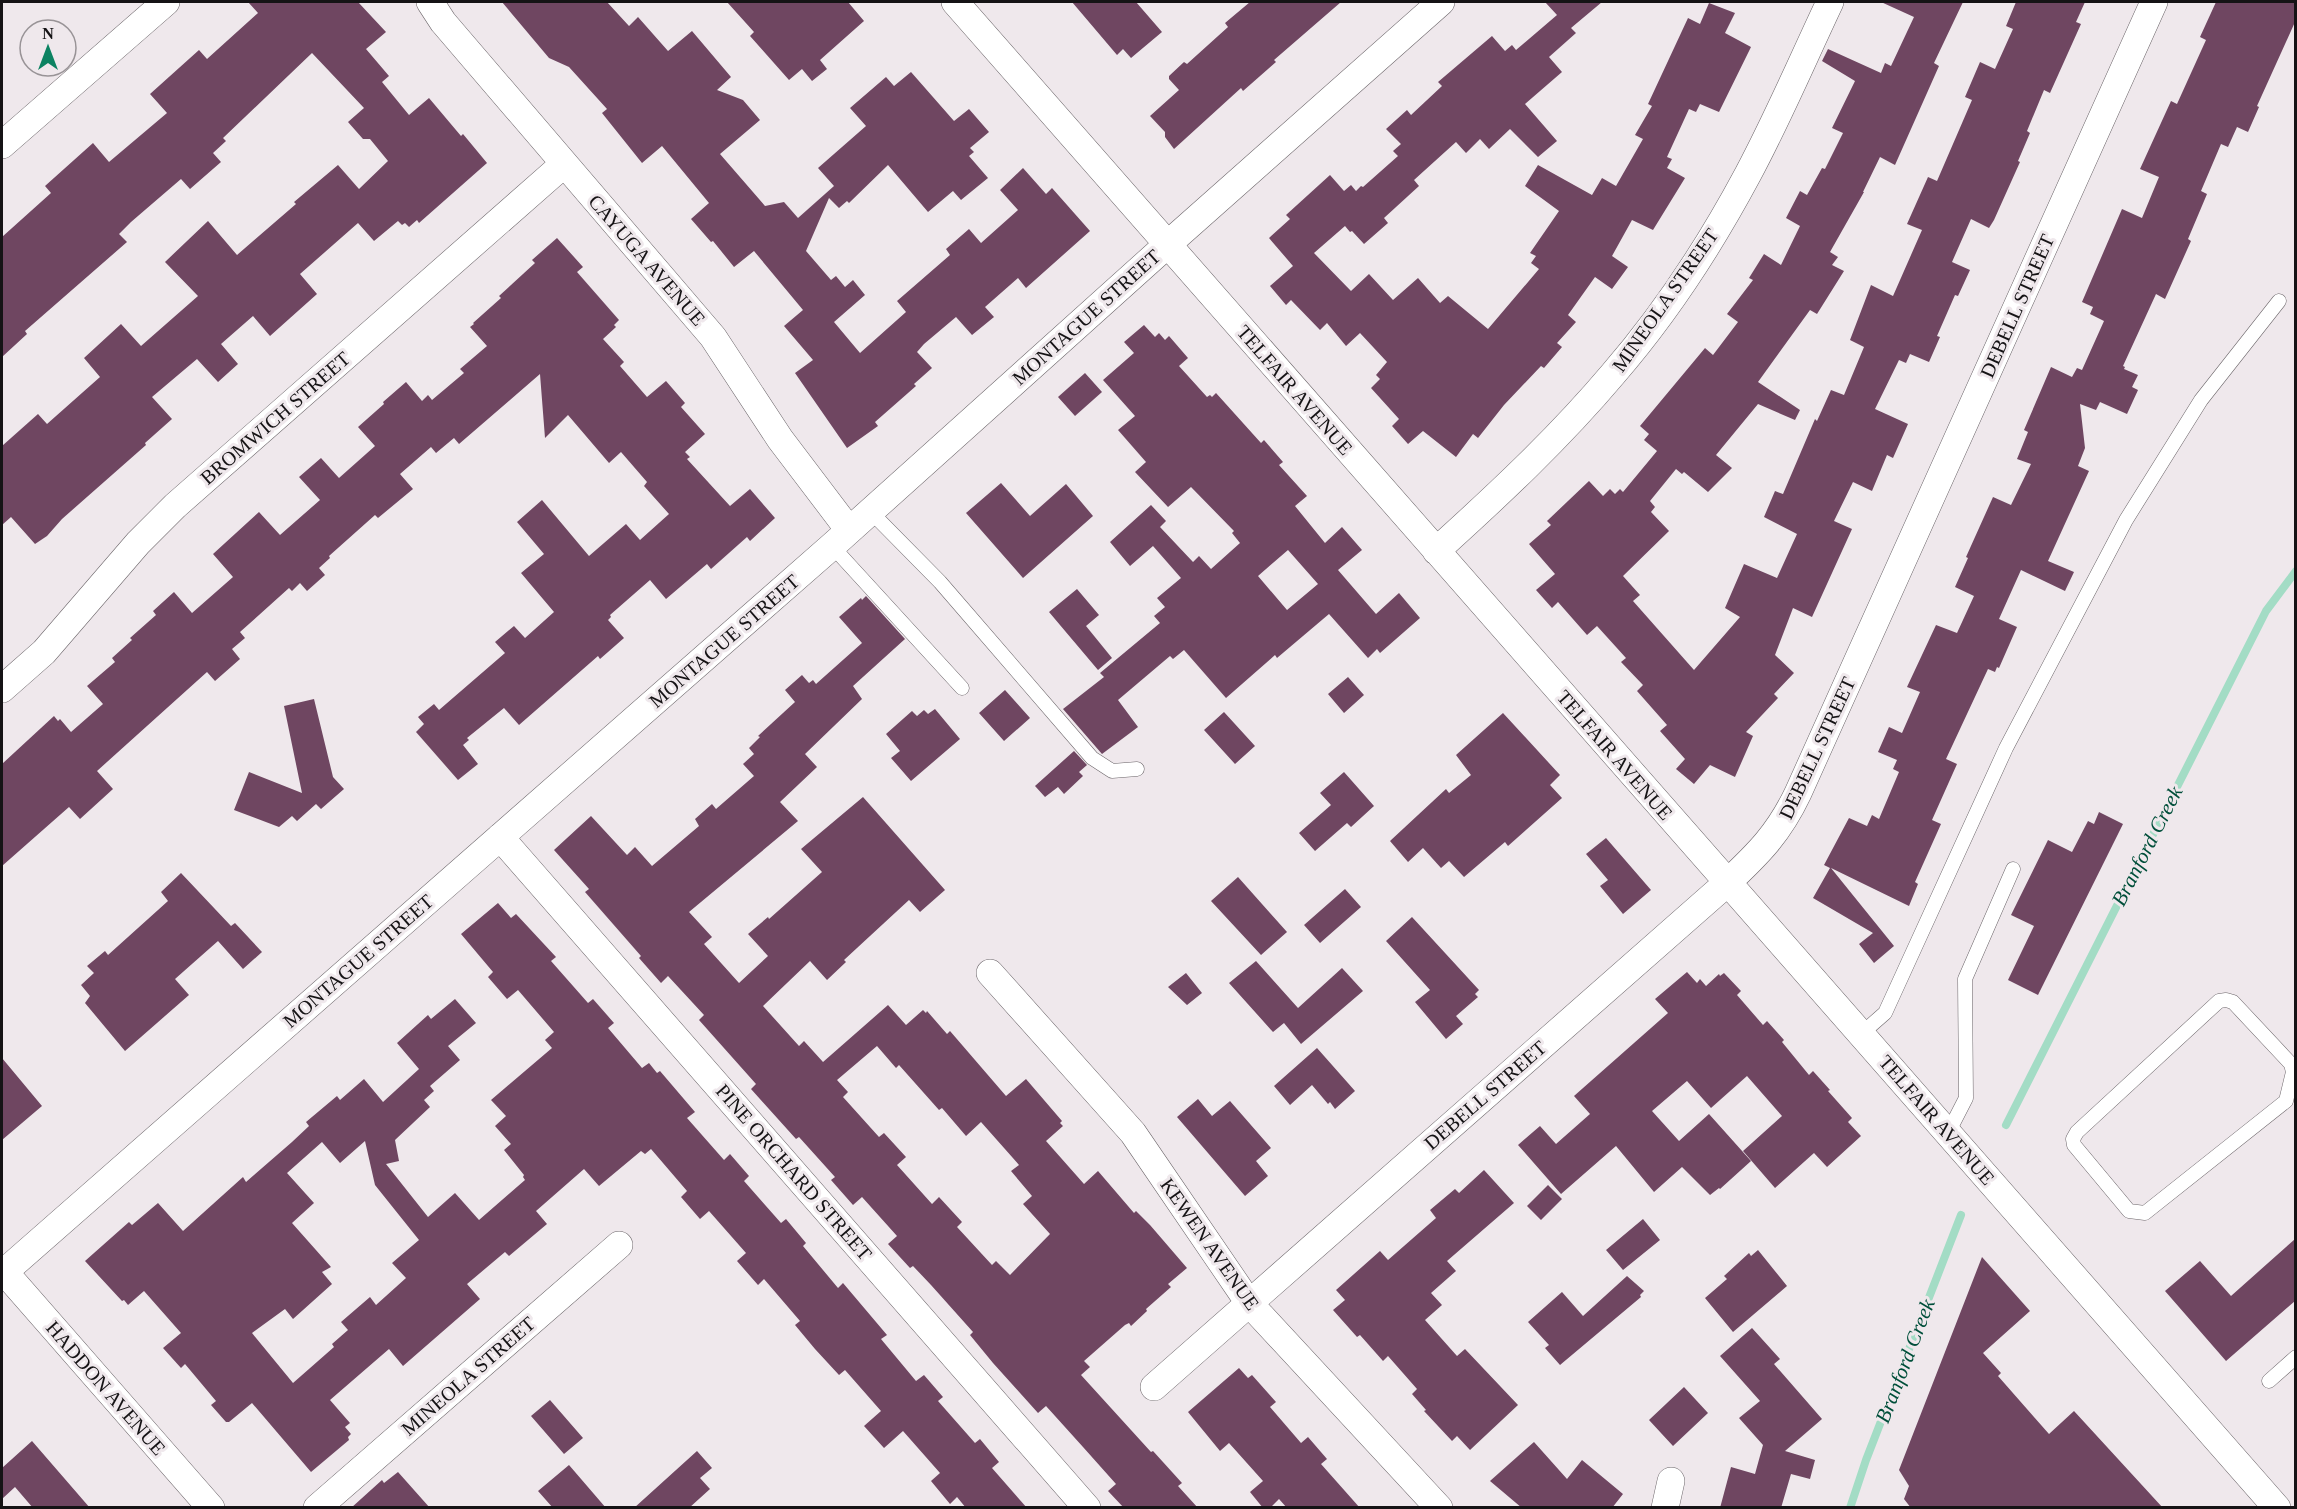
<svg xmlns="http://www.w3.org/2000/svg" width="2297" height="1509" viewBox="0 0 2297 1509" font-family="Georgia,serif">
<style>
.lines{fill:none;stroke-linecap:round;stroke-linejoin:round}
.stream{stroke:#a3dcc5;stroke-width:8}
.building{fill:#6f4661;fill-rule:evenodd}
.service-casing{stroke:#6b6569;stroke-width:15}
.minor-casing{stroke:#6b6569;stroke-width:28}
.service{stroke:#fff;stroke-width:14}
.minor{stroke:#fff;stroke-width:27}
.labels{text-anchor:middle;stroke-width:6;stroke-linejoin:round;paint-order:stroke}
.street-label{font-size:20px;fill:#151315;stroke:#efe8ec}
.water-label{font-size:21px;font-style:italic;fill:#004f3a;stroke:#efe8ec}
</style>
<rect width="100%" height="100%" fill="#efe8ec"/>
<g class="lines">
<path class="stream" d="M2006,1125L2266,611L2296,571
M1850,1508L1866,1460L1961,1215"/>
</g>
<path class="building" d="M248,2H358L386,32L366,49L389,76L382,82L409,115L429,98L461,136L463,134L487,163L419,223L417,220L409,227L405,223L402,225L398,221L374,241L358,223L300,274L317,294L270,336L253,316L221,344L238,364L218,382L197,359L152,397L172,419L145,443L146,445L62,519L47,536L35,544L11,517L2,525V446L38,414L47,424L100,377L84,358L121,324L141,346L198,296L165,262L208,221L237,255L296,204L294,202L338,165L359,189L388,161L370,139H363L348,122L364,108L312,53L223,138L226,141L213,153L221,162L190,189L181,179L131,222L119,234L127,242L25,331L27,334L2,357V237L51,193L45,186L93,143L109,162L167,113L150,94L199,50L207,59L258,13Z
M502,2H607L629,26L638,17L668,51L692,31L731,77L717,90L743,100L760,120L720,154L765,206L784,202L798,218L834,186L818,168L866,126L850,108L886,77L894,86L911,72L954,121L969,109L989,132L970,148L974,152L969,156L988,178L961,200L953,191L928,212L888,165L849,203L847,201L839,208L829,198L806,251L831,280L836,276L845,287L853,280L865,295L834,322L860,353L906,312L897,301L950,255L946,249L969,229L981,243L1018,210L1000,190L1023,168L1046,194L1052,188L1090,231L1026,288L1018,278L985,307L994,317L972,335L956,317L924,344L917,352L932,368L914,384L916,386L875,422L878,426L847,448L795,373L813,360L784,326L803,310L754,251L734,267L713,241L711,242L691,219L709,203L662,146L642,163L602,113L607,109L569,67L549,58Z
M727,2H848L864,21L820,60L827,69L812,81L802,69L789,80L750,36L754,32Z
M1072,2H1136L1162,32L1131,58L1123,49L1117,55Z
M1250,2H1341L1274,60L1276,62L1243,91L1241,88L1174,149L1165,137V132L1150,116L1179,90L1169,79V76L1184,62L1187,64L1228,27L1225,23Z
M1545,2H1602L1571,28L1576,33L1549,57L1562,72L1525,104L1557,141L1538,157L1510,129L1489,149L1480,139L1466,153L1456,142L1414,180L1419,186L1384,218L1388,223L1364,244L1352,231L1350,232L1345,226L1314,253L1351,291L1369,274L1393,300L1418,278L1440,303L1448,296L1488,329L1539,269L1531,263L1536,256L1530,253L1559,211L1525,186L1538,165L1592,195L1602,178L1616,186L1643,139L1635,135L1652,106L1648,104L1688,18L1700,24L1709,3L1735,13L1725,33L1751,47L1719,112L1700,104L1696,112L1689,109L1667,157L1672,159L1667,168L1685,178L1653,230L1632,220L1612,256L1628,267L1612,289L1595,277L1568,315L1576,322L1557,343L1562,347L1544,368L1541,366L1504,405L1478,438L1473,434L1456,457L1423,431L1408,444L1392,426L1399,419L1371,388L1380,379L1376,375L1387,362L1360,333L1346,346L1327,323L1320,330L1291,300L1286,305L1270,286L1293,266L1269,238L1290,219L1286,215L1330,175L1344,191L1351,185L1356,191L1361,186L1363,187L1398,156L1393,151L1401,144L1386,129L1407,110L1411,115L1442,86L1438,82L1492,36L1505,51L1512,45L1516,50L1557,15Z
M1881,2H1963L1934,63L1939,66L1895,165L1880,157L1863,192H1864L1830,252L1838,257L1832,265L1844,271L1817,314L1810,310L1758,382L1800,410L1795,420L1758,404L1716,455L1732,468L1708,492L1684,472L1682,474L1676,469L1650,501L1655,507L1651,512L1669,531L1623,576L1640,595L1633,601L1694,670L1740,617L1725,608L1744,564L1777,578L1797,534L1764,517L1775,491L1783,494L1815,419L1817,421L1831,390L1844,395L1864,347L1850,340L1871,285L1893,296L1922,230L1907,224L1928,177L1937,181L1972,100L1965,97L1980,62L1995,69L2013,29L2006,26L2016,2H2085L2076,22L2081,24L2050,93L2044,90L2027,131L2030,133L2018,161L2020,162L1994,220L1989,228L1971,219L1952,262L1970,270L1958,296L1955,295L1937,336L1940,337L1929,362L1910,354L1906,363L1899,360L1875,409L1908,424L1893,458L1887,455L1872,491L1853,482L1834,521L1852,529L1812,617L1793,608L1775,655L1794,673L1774,694L1778,698L1746,732L1753,736L1735,777L1710,765L1694,784L1676,769L1685,759L1660,731L1667,725L1637,691L1643,685L1621,662L1626,658L1597,626L1587,635L1558,602L1552,608L1536,590L1555,574L1529,544L1551,525L1547,521L1589,481L1603,496L1610,489L1615,494L1620,489L1623,492L1657,451L1644,440L1649,434L1640,426L1705,348L1713,355L1738,322L1727,314L1753,280L1749,278L1764,254L1781,265L1800,226L1786,218L1800,191L1807,195L1822,168L1825,169L1843,133L1832,128L1855,81L1822,61L1828,49L1881,73L1885,63L1891,66L1914,17Z
M2216,2H2295V22L2257,106L2259,107L2248,132L2237,127L2228,147L2221,144L2201,191L2207,194L2188,239L2191,241L2165,299L2156,294L2123,366L2125,367L2124,369L2138,375L2132,387L2138,390L2127,414L2100,402L2096,410L2080,404L2085,448L2078,466L2089,471L2048,561L2074,572L2065,591L2021,570L1999,619L2017,627L1999,668L1997,667L1995,672L1988,669L1946,759L1957,764L1932,820L1941,824L1915,882L1918,884L1909,906L1831,868L1894,946L1874,963L1859,944L1873,933L1813,898L1830,868L1824,865L1849,818L1867,826L1872,815L1879,819L1899,772L1893,769L1897,760L1878,752L1889,727L1902,733L1920,692L1907,687L1936,625L1957,633L1974,596L1955,587L1968,558L1966,557L1993,497L2011,505L2031,464L2017,459L2028,432L2024,430L2051,367L2072,377L2077,368L2082,370L2104,321L2090,314L2093,307L2082,302L2122,209L2142,218L2159,177L2140,169L2171,101L2177,104L2206,40L2200,37Z
M557,238L583,267L577,272L619,320L614,325L616,327L603,339L624,362L620,366L647,397L666,381L685,403L681,407L705,434L685,452L690,457L687,459L730,506L750,489L775,518L750,541L747,537L711,569L707,564L666,599L650,580L610,615L611,617L608,620L624,638L600,659L598,656L519,725L504,708L467,738L469,740L463,745L478,764L458,780L416,732L424,724L418,717L434,704L439,710L505,653L495,642L514,626L525,638L554,612L521,573L544,554L517,522L542,500L589,556L626,524L640,540L669,514L644,486L647,482L621,452L609,463L568,415L545,438L540,374L459,444L454,438L436,453L431,447L400,474L413,489L378,518L375,515L329,556L330,558L319,568L325,575L307,591L300,583L292,591L289,588L240,632L245,638L232,649L240,659L215,681L207,672L97,771L113,789L80,819L69,807L2,866V764L54,716L58,721L60,719L71,732L103,704L87,686L115,662L112,658L132,640L130,638L156,615L153,611L174,592L192,613L233,577L213,554L259,512L280,535L320,500L299,477L321,458L339,478L375,446L358,427L384,404L383,402L406,382L422,401L428,395L432,400L464,373L460,369L487,346L470,327L474,324L473,323L501,298L499,296L535,263L532,260Z
M1144,325L1155,337L1159,333L1165,340L1169,336L1188,358L1179,366L1207,397L1210,395L1212,397L1216,393L1261,443L1264,440L1283,462L1279,465L1307,496L1295,506L1325,543L1342,527L1362,550L1338,570L1376,614L1399,593L1420,618L1380,653L1377,649L1368,658L1329,614L1277,658L1275,655L1226,698L1184,650L1173,659L1170,656L1118,700L1138,727L1102,754L1063,709L1104,677L1100,673L1160,623L1154,616L1165,607L1157,598L1181,578L1153,546L1130,566L1110,542L1151,505L1166,521L1160,527L1193,562L1199,556L1211,569L1240,543L1232,533L1234,531L1191,487L1168,507L1135,472L1146,462L1118,430L1135,416L1103,380L1134,353L1124,342ZM1288,550L1318,584L1287,610L1258,576Z
M1085,373L1102,392L1075,416L1058,397Z
M1001,483L1030,516L1066,484L1093,516L1023,578L966,513Z
M1077,589L1099,615L1086,626L1112,658L1098,670L1049,612Z
M866,596L905,639L853,686L862,699L805,754L817,767L780,802L798,821L689,912L712,937L704,944L739,983L768,956L748,934L768,917L769,919L822,872L801,849L863,797L945,890L920,912L909,900L844,960L846,962L827,980L810,961L763,1006L799,1046L804,1041L823,1062L888,1005L906,1025L923,1010L926,1013L927,1011L947,1034L950,1031L1006,1096L1026,1079L1062,1121L1060,1123L1063,1126L1046,1141L1084,1184L1098,1171L1134,1213L1136,1211L1150,1225L1187,1268L1168,1284L1171,1287L1146,1309L1147,1311L1131,1326L1129,1323L1125,1325L1084,1361L1090,1367L1081,1375L1151,1452L1153,1451L1182,1483L1178,1486L1198,1508H1124L1108,1491L1116,1484L1083,1447L1046,1406L1038,1413L993,1363L970,1335L973,1332L931,1285L913,1266L910,1268L888,1244L897,1236L862,1197L853,1205L831,1180L835,1177L799,1137L796,1139L751,1089L756,1084L699,1020L704,1015L668,976L661,983L639,958L641,956L585,892L589,889L554,850L591,816L627,855L635,847L652,866L699,826L695,819L712,804L716,809L754,776L743,764L754,754L749,748L760,737L758,736L795,702L785,690L802,675L809,683L813,680L816,684L862,643L839,617L861,598L862,600ZM877,1046L896,1068L899,1065L939,1110L942,1108L966,1136L981,1122L1019,1165L1011,1171L1032,1196L1023,1204L1050,1234L1010,1275L996,1261L992,1265L957,1227L962,1222L939,1197L932,1204L897,1165L906,1157L884,1133L879,1137L843,1097L848,1092L837,1080Z
M1348,677L1364,695L1344,713L1328,694Z
M1005,690L1030,718L1004,741L979,713Z
M314,699L333,777L344,789L321,809L316,804L297,821L292,816L279,827L234,810L249,772L302,793L284,706Z
M935,709L960,739L911,781L891,758L900,751L886,734L912,711L917,716L924,710L928,714Z
M1224,712L1255,746L1235,764L1204,730Z
M1503,713L1560,775L1550,785L1562,798L1508,846L1505,842L1464,877L1449,861L1441,868L1423,848L1408,862L1390,841L1446,789L1449,793L1471,775L1456,755Z
M1074,751L1087,765L1079,772L1083,776L1064,794L1058,787L1045,797L1035,786Z
M1344,772L1374,806L1351,827L1347,823L1315,851L1299,833L1331,805L1320,793Z
M2099,812L2123,824L2038,995L2008,980L2034,926L2011,915L2048,840L2072,852L2088,821L2094,824Z
M1606,838L1651,890L1623,914L1600,886L1608,880L1586,854Z
M181,873L231,926L235,923L262,952L243,969L218,941L175,979L189,995L125,1051L85,1003L90,996L81,985L94,973L87,966L105,951L108,955L168,901L161,892Z
M1238,877L1287,932L1261,955L1211,901Z
M1345,889L1361,907L1320,943L1304,925Z
M498,903L511,918L516,914L556,957L551,961L588,1003L593,999L614,1023L608,1028L642,1068L649,1063L657,1073L660,1071L695,1112L687,1118L724,1160L730,1154L749,1176L744,1181L781,1223L786,1219L806,1243L803,1246L838,1288L843,1283L887,1335L881,1339L916,1381L924,1375L943,1397L938,1401L975,1443L980,1439L999,1462L992,1468L1027,1508H966L957,1497L950,1504L931,1481L940,1473L903,1431L884,1448L864,1426L881,1411L845,1370L839,1375L815,1349L795,1325L800,1321L764,1279L758,1285L737,1261L746,1253L709,1211L700,1219L681,1197L687,1191L651,1149L645,1154L641,1151L599,1186L584,1169L536,1211L547,1224L509,1256L505,1252L467,1284L480,1299L403,1366L389,1349L330,1400L350,1423L345,1427L351,1434L348,1437L349,1440L311,1472L252,1403L229,1422H226L211,1405L216,1401L185,1364L181,1368L163,1348L181,1333L144,1291L128,1305L124,1300L122,1301L85,1261L129,1222L132,1225L158,1203L183,1231L243,1177L246,1182L292,1142L309,1126L306,1122L337,1096L340,1100L364,1079L383,1102L419,1069L397,1043L428,1015L431,1019L455,999L476,1023L448,1046L460,1060L430,1086L434,1091L424,1100L430,1107L395,1140L399,1161L386,1164L428,1217L455,1193L479,1220L525,1180L523,1177L524,1175L504,1150L511,1144L495,1126L506,1116L491,1100L552,1048L545,1040L554,1032L518,990L507,999L488,977L493,972L461,934ZM365,1141L375,1185L419,1240L392,1263L406,1278L376,1305L370,1297L341,1322L348,1330L332,1344L334,1347L293,1383L252,1333L285,1309L293,1319L332,1284L322,1272L331,1267L292,1223L314,1203L287,1173L322,1142L340,1163Z
M1412,917L1479,990L1475,994L1478,997L1456,1016L1463,1024L1446,1039L1415,1002L1430,990L1386,941Z
M1256,961L1298,1008L1342,968L1363,991L1301,1044L1284,1023L1273,1032L1229,983Z
M1687,972L1697,983L1700,979L1706,986L1719,974L1720,976L1724,973L1741,991L1737,995L1763,1025L1767,1021L1784,1040L1782,1042L1809,1075L1813,1071L1830,1090L1828,1091L1852,1118L1848,1122L1861,1136L1827,1167L1814,1153L1775,1188L1743,1151L1782,1116L1747,1076L1711,1108L1687,1081L1652,1111L1679,1141L1709,1114L1751,1161L1720,1189L1719,1188L1710,1195L1682,1167L1654,1192L1616,1146L1561,1194L1518,1145L1540,1126L1556,1144L1590,1114L1574,1096L1668,1013L1655,999Z
M1186,973L1202,993L1187,1005L1168,987Z
M1317,1048L1355,1091L1335,1109L1330,1102L1328,1104L1312,1085L1290,1105L1274,1086Z
M2,1058L42,1106L2,1140Z
M1198,1099L1212,1116L1230,1101L1271,1148L1256,1161L1268,1176L1245,1196L1177,1117Z
M1484,1170L1514,1203L1447,1261L1456,1271L1431,1293L1442,1305L1425,1320L1457,1356L1465,1349L1518,1405L1470,1450L1457,1436L1452,1441L1424,1411L1426,1410L1412,1394L1417,1389L1388,1356L1383,1361L1360,1335L1357,1337L1333,1310L1345,1300L1336,1290L1380,1251L1388,1260L1436,1218L1430,1210L1455,1189L1459,1193Z
M1548,1185L1562,1199L1541,1220L1527,1206Z
M1643,1219L1660,1240L1623,1270L1606,1250Z
M2295,1239V1301L2226,1361L2165,1291L2200,1261L2231,1296Z
M1758,1250L1787,1286L1733,1332L1705,1298L1727,1279L1724,1276L1749,1253L1751,1256Z
M1982,1257L2030,1311L1983,1353L2001,1373L1998,1376L2049,1434L2074,1411L2163,1508H1911L1904,1499L1909,1486L1899,1470Z
M1627,1276L1644,1291L1640,1295L1641,1297L1560,1365L1545,1348L1549,1345L1528,1322L1562,1292L1583,1316Z
M1752,1328L1780,1359L1774,1364L1822,1419L1785,1451L1815,1460L1810,1479L1791,1474L1781,1508H1720L1731,1467L1755,1474L1763,1445L1739,1418L1760,1401L1720,1356Z
M1239,1368L1248,1378L1252,1375L1276,1402L1270,1407L1301,1443L1308,1437L1327,1459L1321,1464L1360,1508H1287L1279,1499L1270,1508H1263L1250,1492L1263,1481L1229,1443L1220,1451L1188,1412Z
M1684,1387L1708,1413L1673,1446L1649,1420Z
M550,1400L583,1438L564,1454L531,1416Z
M32,1441L90,1508H33L15,1487L2,1499V1468Z
M1534,1442L1567,1479L1582,1460L1623,1494L1612,1508H1522L1490,1481Z
M697,1451L712,1468L700,1478L710,1489L689,1508H634Z
M569,1465L606,1508H553L538,1491Z
M398,1472L430,1508H351L382,1480L384,1483Z"/>
<g class="lines">
<defs>
<path id="service" d="M871,512L940,582L1092,758L1112,771L1137,769
M832,546L962,688
M2226,1000L2233,1002L2291,1064L2293,1072L2286,1101L2145,1213L2129,1211L2074,1145L2073,1139L2077,1132L2219,1001Z
M1861,1034L1885,1013L2006,748L2126,520L2201,400L2279,301
M1948,1133L1966,1098L1965,979L2013,869
M2269,1381L2296,1357"/>
<path id="minor" d="M430,2L443,22L713,337L780,439L849,530
M955,2L2277,1508
M2,145L166,2
M1436,551C1498,495 1559,438 1613,374C1665,314 1710,245 1748,174C1778,118 1803,59 1830,2
M2,689L44,652L138,543L175,506L564,164
M500,837L1087,1508
M990,973L1133,1133L1249,1303L1439,1508
M2,1269L211,1508
M2,1274L832,546L1168,244L1441,2
M1154,1387L1727,883C1759,853 1779,833 1798,793L2154,2
M317,1508L619,1245
M1665,1508L1671,1481"/>
</defs>
<use href="#service" class="service-casing"/>
<use href="#minor" class="minor-casing"/>
<use href="#service" class="service"/>
<use href="#minor" class="minor"/>
</g>
<g class="labels">
<g class="street-label">
<text transform="translate(647 260) rotate(49)" y="7">CAYUGA AVENUE</text>
<text transform="translate(1665 300) rotate(-55)" y="7">MINEOLA STREET</text>
<text transform="translate(2017 306) rotate(-66)" y="7">DEBELL STREET</text>
<text transform="translate(1086 317) rotate(-42)" y="7">MONTAGUE STREET</text>
<text transform="translate(1295 390) rotate(49)" y="7">TELFAIR AVENUE</text>
<text transform="translate(275 418) rotate(-41)" y="7">BROMWICH STREET</text>
<text transform="translate(724 641) rotate(-41)" y="7">MONTAGUE STREET</text>
<text transform="translate(1817 748) rotate(-65)" y="7">DEBELL STREET</text>
<text transform="translate(1615 755) rotate(49)" y="7">TELFAIR AVENUE</text>
<text transform="translate(358 961) rotate(-41)" y="7">MONTAGUE STREET</text>
<text transform="translate(1485 1095) rotate(-41)" y="7">DEBELL STREET</text>
<text transform="translate(1937 1120) rotate(49)" y="7">TELFAIR AVENUE</text>
<text transform="translate(794 1172) rotate(49)" y="7">PINE ORCHARD STREET</text>
<text transform="translate(1210 1244) rotate(55)" y="7">KEWEN AVENUE</text>
<text transform="translate(468 1376) rotate(-41)" y="7">MINEOLA STREET</text>
<text transform="translate(106 1388) rotate(49)" y="7">HADDON AVENUE</text>
</g>
<g class="water-label">
<text transform="translate(2147 846) rotate(-63)" y="7">Branford Creek</text>
<text transform="translate(1905 1361) rotate(-69)" y="7">Branford Creek</text>
</g>
</g>
<rect width="2297" height="1509" fill="none" stroke="#151315" stroke-width="6"/>
<g transform="translate(48 48)"><circle r="28" fill="#efe8ec" stroke="#989396" stroke-width="1.5"/>
<path d="M0-4.5L10 22L0 15L-10 22Z" fill="#0c8362"/>
<text y="-9" font-size="16" font-weight="bold" text-anchor="middle" fill="#151315">N</text>
</g>
</svg>
